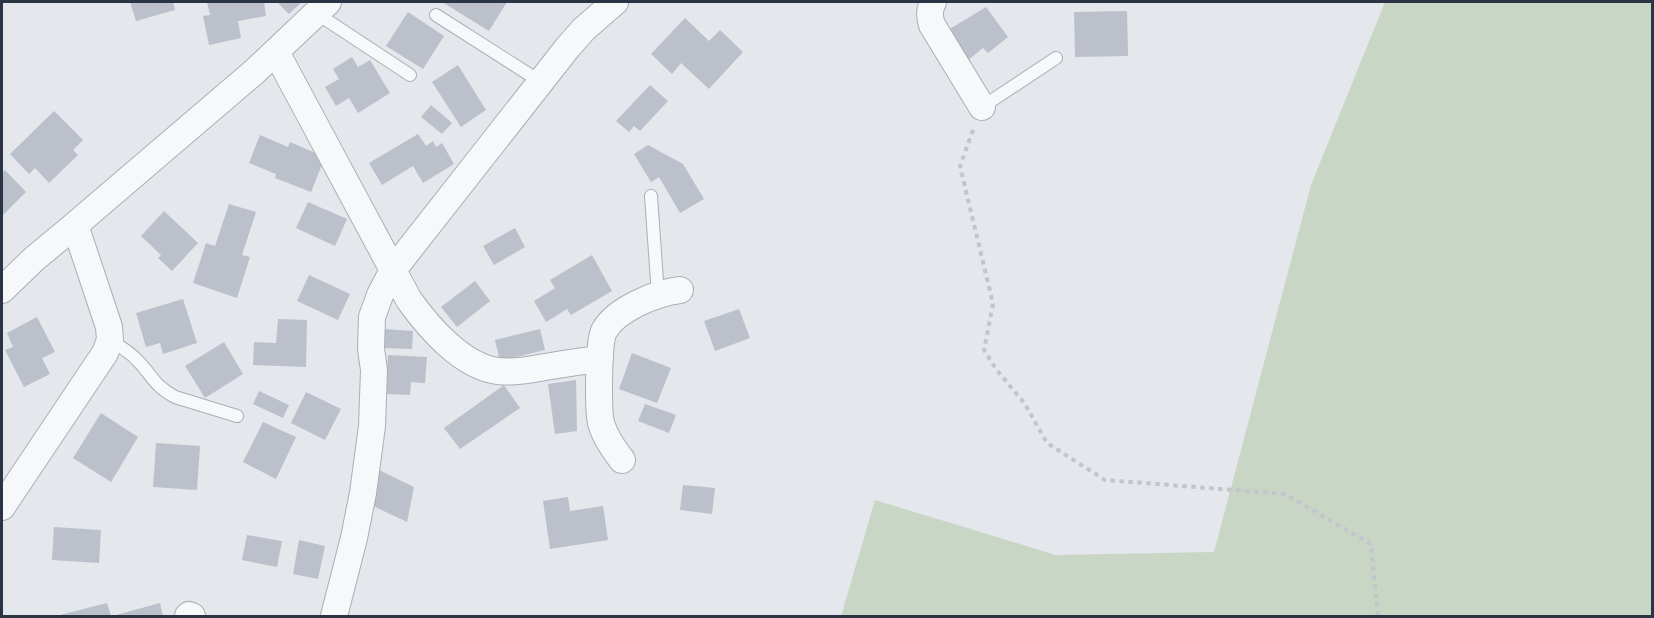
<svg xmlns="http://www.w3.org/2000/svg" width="1654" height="618" viewBox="0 0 1654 618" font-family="'Source Sans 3',sans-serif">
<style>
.green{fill:#c9d6c5}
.building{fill:#bbc0ca}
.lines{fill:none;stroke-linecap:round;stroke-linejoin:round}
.service-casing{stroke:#a9aeb7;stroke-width:14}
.minor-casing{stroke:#a9aeb7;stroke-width:28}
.path{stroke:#c2c5cb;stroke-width:4;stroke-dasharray:4.5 4.5;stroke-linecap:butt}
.service{stroke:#f7f8fa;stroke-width:12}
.minor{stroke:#f7f8fa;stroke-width:26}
</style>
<rect width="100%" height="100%" fill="#e4e7ec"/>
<path class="green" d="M1385,2H1652V616H841L875,500L1056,555L1214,552L1311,185Z"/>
<path class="building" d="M130,2H173L175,10L136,21Z
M207,2H264L266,16L238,21L241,38L209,45L203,16L210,15Z
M277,2H302L289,14Z
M442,2H507L489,31Z
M986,7L1008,37L988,53L983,48L967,61L948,30Z
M1127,11L1128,56L1075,57L1074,12Z
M408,12L444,36L423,69L386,46Z
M685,18L709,41L720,30L743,52L709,89L681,63L672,74L651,54Z
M352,57L358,67L370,60L390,93L358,113L349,98L336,106L325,87L339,79L333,69Z
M458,65L486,110L461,127L432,82Z
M650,85L668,101L640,131L634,126L629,132L616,121Z
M431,105L452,123L442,134L421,117Z
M54,111L83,140L73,150L78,155L49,183L35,168L29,174L10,154Z
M418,134L426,146L433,141L436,147L442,143L454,164L423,183L413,166L382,185L369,163Z
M260,135L288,147L290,142L325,157L311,192L275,178L276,174L249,163Z
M648,145L683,164L704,199L680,213L659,177L651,182L634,154Z
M5,170L26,192L2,216V173Z
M308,202L347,219L335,246L296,228Z
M229,204L256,212L242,255L250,257L237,298L193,283L206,243L215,246Z
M164,211L198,243L172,271L158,258L161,255L141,236Z
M515,228L525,247L494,265L483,246Z
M592,255L612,291L571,315L567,309L546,322L534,301L555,288L550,280Z
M309,275L350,294L338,320L297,301Z
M475,281L490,301L457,327L441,307Z
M183,299L197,343L163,354L160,343L146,347L136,313Z
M739,309L750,338L715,351L704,321Z
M37,317L55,352L42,358L50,374L24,387L5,350L13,347L7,333Z
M278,319L307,320L306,367L253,365L254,342L276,343Z
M384,329L413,331L412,349L382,348Z
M540,329L545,350L500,361L495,340Z
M224,342L243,374L205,398L185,366Z
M632,353L671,368L657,403L619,389Z
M388,355L427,357L425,383L411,382L410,395L386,394Z
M576,380L577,431L555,434L548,384Z
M504,385L520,408L460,449L444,428Z
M259,391L289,405L283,418L253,404Z
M306,392L341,409L325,440L291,423Z
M645,404L676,415L669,433L638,421Z
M101,413L138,437L111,482L73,458Z
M263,422L296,437L276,479L243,462Z
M156,443L200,446L197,490L153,487Z
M379,470L414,487L407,522L371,505Z
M683,485L715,488L712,514L680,510Z
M568,497L570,511L603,506L608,540L550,549L543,501Z
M54,527L101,530L99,563L52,560Z
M247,535L282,541L277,567L242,560Z
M299,540L325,546L318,579L293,574Z
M107,603L111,616H56Z
M160,603L163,616H116V615Z"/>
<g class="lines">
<defs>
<path id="service" d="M316,13L410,75
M436,15L541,82
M982,107L1056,58
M651,196L658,295
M110,340C119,346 130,352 137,360C153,376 153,385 175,397L237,416"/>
<path id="minor" d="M933,2C929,10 929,16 932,25L982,107
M276,52L409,300C429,328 463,367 498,371C513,373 530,370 545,367C563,364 582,361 600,359
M2,290L34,259L75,225
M622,460C613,448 605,437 601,423C598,409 598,343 604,331C616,309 656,293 680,290
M2,507L105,353L110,340L109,327L75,225L253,73L328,2
M188,616L189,615L192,616
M334,616L354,538L363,493L372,426L374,370L371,349L372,317L380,295L393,270L568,47L584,29L615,2"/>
</defs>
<use href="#service" class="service-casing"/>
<use href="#minor" class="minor-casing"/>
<path class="path" d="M973,130L960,166L993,304L984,350L996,369L1025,404L1047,443L1105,480L1285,494L1371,544L1378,616"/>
<use href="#service" class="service"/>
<use href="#minor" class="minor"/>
</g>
<rect width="1654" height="618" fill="none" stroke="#2b3445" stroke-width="6"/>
</svg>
